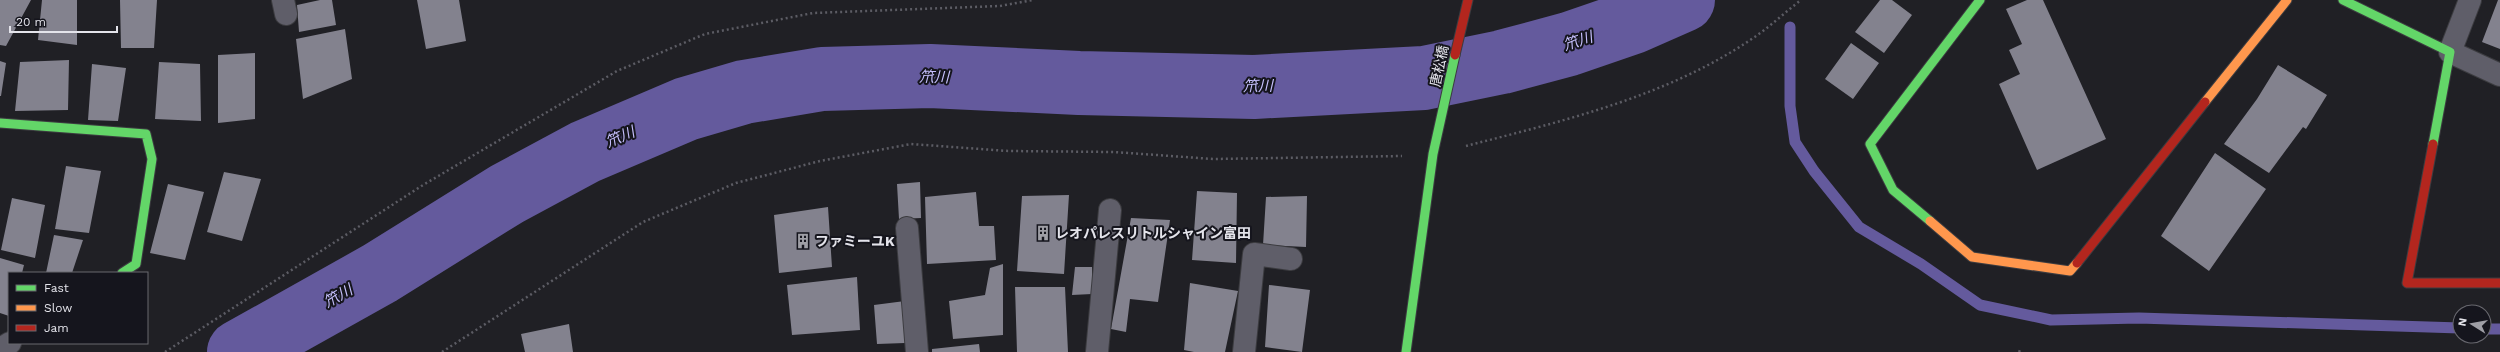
<svg xmlns="http://www.w3.org/2000/svg" width="2500" height="352" viewBox="0 0 2500 352" font-family="'Work Sans','Noto Sans JP',sans-serif">
<style>
.lines{fill:none;stroke-linecap:round;stroke-linejoin:round}
.stream{stroke:#645a9d;stroke-width:11}
.river{stroke:#645a9d;stroke-width:64}
.building{fill:#83828e}
.street-casing{stroke:#3c3c40;stroke-width:24}
.fast-casing{stroke:#3c3c40;stroke-width:11}
.slow-casing{stroke:#3c3c40;stroke-width:11}
.jam-casing{stroke:#3c3c40;stroke-width:11}
.path{stroke:#5c5c64;stroke-width:2.5;stroke-dasharray:2 3;stroke-linecap:butt}
.street{stroke:#5f5e69;stroke-width:22}
.fast{stroke:#63d668;stroke-width:9}
.slow{stroke:#ff974d;stroke-width:9}
.jam{stroke:#b3261e;stroke-width:9}
.labels{text-anchor:middle;stroke-width:4;stroke-linejoin:round;paint-order:stroke}
.street-label{font-size:14px;fill:#e4e4eb;stroke:#15151d}
.poi-label{font-size:14px;font-weight:bold;fill:#e4e4eb;stroke:#15151d;text-anchor:start}
.water-label{font-size:15px;font-style:italic;fill:#c6c0fd;stroke:#15151d}
</style>
<rect width="100%" height="100%" fill="#202025"/>
<g class="lines">
<path class="stream" d="M1790,27V106L1795,142L1814,171L1859,227L1921,264L1980,305L2051,320L2139,318L2460,328
M2484,329H2500"/>
<path class="river" d="M239,352L380,273L507,194L585,152L686,109L744,92L822,79L930,76L1079,83L1254,87L1424,78L1502,62L1569,44L1633,22L1683,0"/>
</g>
<path class="building" d="M0,0H31L6,46L0,45Z
M42,0H77V45L38,40Z
M120,0H157L154,48H121Z
M320,0H332L336,25L299,32L297,5Z
M417,0H459L466,41L426,49Z
M1880,0H1892L1912,15L1884,53L1855,32Z
M2027,0H2043L2106,139L2037,170L1999,84L2020,74L2009,50L2022,44L2006,9Z
M2498,0H2500V49L2482,42Z
M345,29L352,79L303,99L296,39Z
M1851,43L1879,63L1853,99L1825,79Z
M255,53V119L218,123V55Z
M69,60L68,110L15,111L20,62Z
M0,61L6,63L1,96H0Z
M159,62L200,64L201,121L155,119Z
M92,64L126,68L118,121L88,120Z
M2278,65L2327,95L2306,129L2303,127L2269,173L2224,144L2257,99Z
M2215,153L2266,189L2209,271L2161,236Z
M66,166L101,171L89,233L55,229Z
M224,172L261,179L242,241L207,232Z
M920,182L921,218L899,219L897,184Z
M168,184L204,192L185,260L150,253Z
M1197,191L1237,193L1236,263L1192,260Z
M976,192L979,226H994L996,260L927,264L925,197Z
M1069,195L1064,274L1017,271L1022,196Z
M1307,196L1306,247L1263,245L1266,197Z
M12,198L45,205L35,258L1,250Z
M828,207L832,267L779,273L774,215Z
M1131,218L1170,220L1158,302L1130,299L1126,332L1111,329Z
M54,235L83,240L72,273H46Z
M0,258L24,265L22,273H9V316L0,313Z
M1003,264V335L953,339L949,301L985,295L990,268Z
M1075,267H1092V294L1072,295Z
M857,277L860,330L792,335L787,285Z
M1190,283L1238,291L1225,352H1194L1184,350Z
M1269,285L1310,290L1302,352L1265,347Z
M1015,287H1065L1068,352H1017Z
M905,301V343L877,344L874,305Z
M569,324L573,352H525L521,334Z
M979,344L980,352H932V349Z"/>
<g class="lines">
<defs>
<path id="street" d="M283,0L286,14
M2470,0L2450,52L2500,75
M907,228L917,352
M0,349L10,343
M1097,352L1110,210
M1244,352L1254,254L1291,259"/>
<path id="fast" d="M2343,0L2450,52L2433,144
M0,123L146,134L152,159L136,264L122,273
M1930,221L1893,190L1870,144L1980,0
M1406,352L1433,154L1455,55"/>
<path id="slow" d="M2205,102L2287,0
M1930,221L1972,257L2070,271L2077,263"/>
<path id="jam" d="M1455,55L1468,0
M2433,144L2407,283H2500
M2077,263L2205,102"/>
</defs>
<use href="#street" class="street-casing"/>
<use href="#fast" class="fast-casing"/>
<use href="#slow" class="slow-casing"/>
<use href="#jam" class="jam-casing"/>
<path class="path" d="M1466,146C1567,120 1677,94 1763,31C1776,21 1788,10 1801,0
M165,352L423,185L617,71L705,34L813,13L1000,6L1033,0
M442,352L643,222L736,183L820,161L911,144L1008,151L1114,152L1213,159L1402,156
M2019,352L2020,350"/>
<use href="#street" class="street"/>
<use href="#fast" class="fast"/>
<use href="#slow" class="slow"/>
<use href="#jam" class="jam"/>
</g>
<defs>
<symbol id="building-bare" viewBox="-9 -9 18 18"><path d="M-4-6H4V6H1V3H-1V6H-4ZM-2.5-4.3h1.7v1.8h-1.7ZM.8-4.3h1.7v1.8H.8ZM-2.5-1h1.7V.8h-1.7ZM.8-1h1.7V.8H.8Z" fill="#9f9fa6" stroke="#15151d" stroke-width="2.5" paint-order="stroke"/></symbol>
</defs>
<g fill-rule="evenodd">
<use href="#building-bare" x="1032" y="222" width="22" height="22"/>
<use href="#building-bare" x="792" y="230" width="22" height="22"/>
</g>
<g class="labels">
<g class="street-label">
<text transform="translate(1439 66) rotate(-78)" y="5">唐松橋</text>
</g>
<g class="poi-label">
<text x="1055" y="238">レオパレスリトルシャイン富田</text>
<text x="815" y="246">ファミーユK</text>
</g>
<g class="water-label">
<text transform="translate(1578 41) rotate(-18)" y="5">笊川</text>
<text transform="translate(934 77) rotate(1)" y="5">笊川</text>
<text transform="translate(1258 86) rotate(-1)" y="5">笊川</text>
<text transform="translate(620 137) rotate(-23)" y="5">笊川</text>
<text transform="translate(338 296) rotate(-29)" y="5">笊川</text>
</g>
</g>
<rect x="8" y="272" width="140" height="72" fill="#15151d" stroke="#68686f"/>
<rect x="16" y="285" width="20" height="6" fill="#63d668" stroke="#68686f"/>
<text x="44" y="292" font-size="12" fill="#e4e4eb">Fast</text>
<rect x="16" y="305" width="20" height="6" fill="#ff974d" stroke="#68686f"/>
<text x="44" y="312" font-size="12" fill="#e4e4eb">Slow</text>
<rect x="16" y="325" width="20" height="6" fill="#b3261e" stroke="#68686f"/>
<text x="44" y="332" font-size="12" fill="#e4e4eb">Jam</text>
<g transform="translate(2472 324) rotate(281)"><circle r="19" fill="#15151d" stroke="#68686f"/>
<path d="M0-3L7 15L0 10L-7 15Z" fill="#9f9fa6"/>
<text y="-6" font-size="11" font-weight="bold" text-anchor="middle" fill="#e4e4eb">N</text>
</g>
<path d="M10 26v6h107v-6" fill="none" stroke="#e4e4eb" stroke-width="2"/>
<text x="16" y="26" font-size="12" fill="#e4e4eb" stroke="#15151d" stroke-width="3" paint-order="stroke">20 m</text>
</svg>
